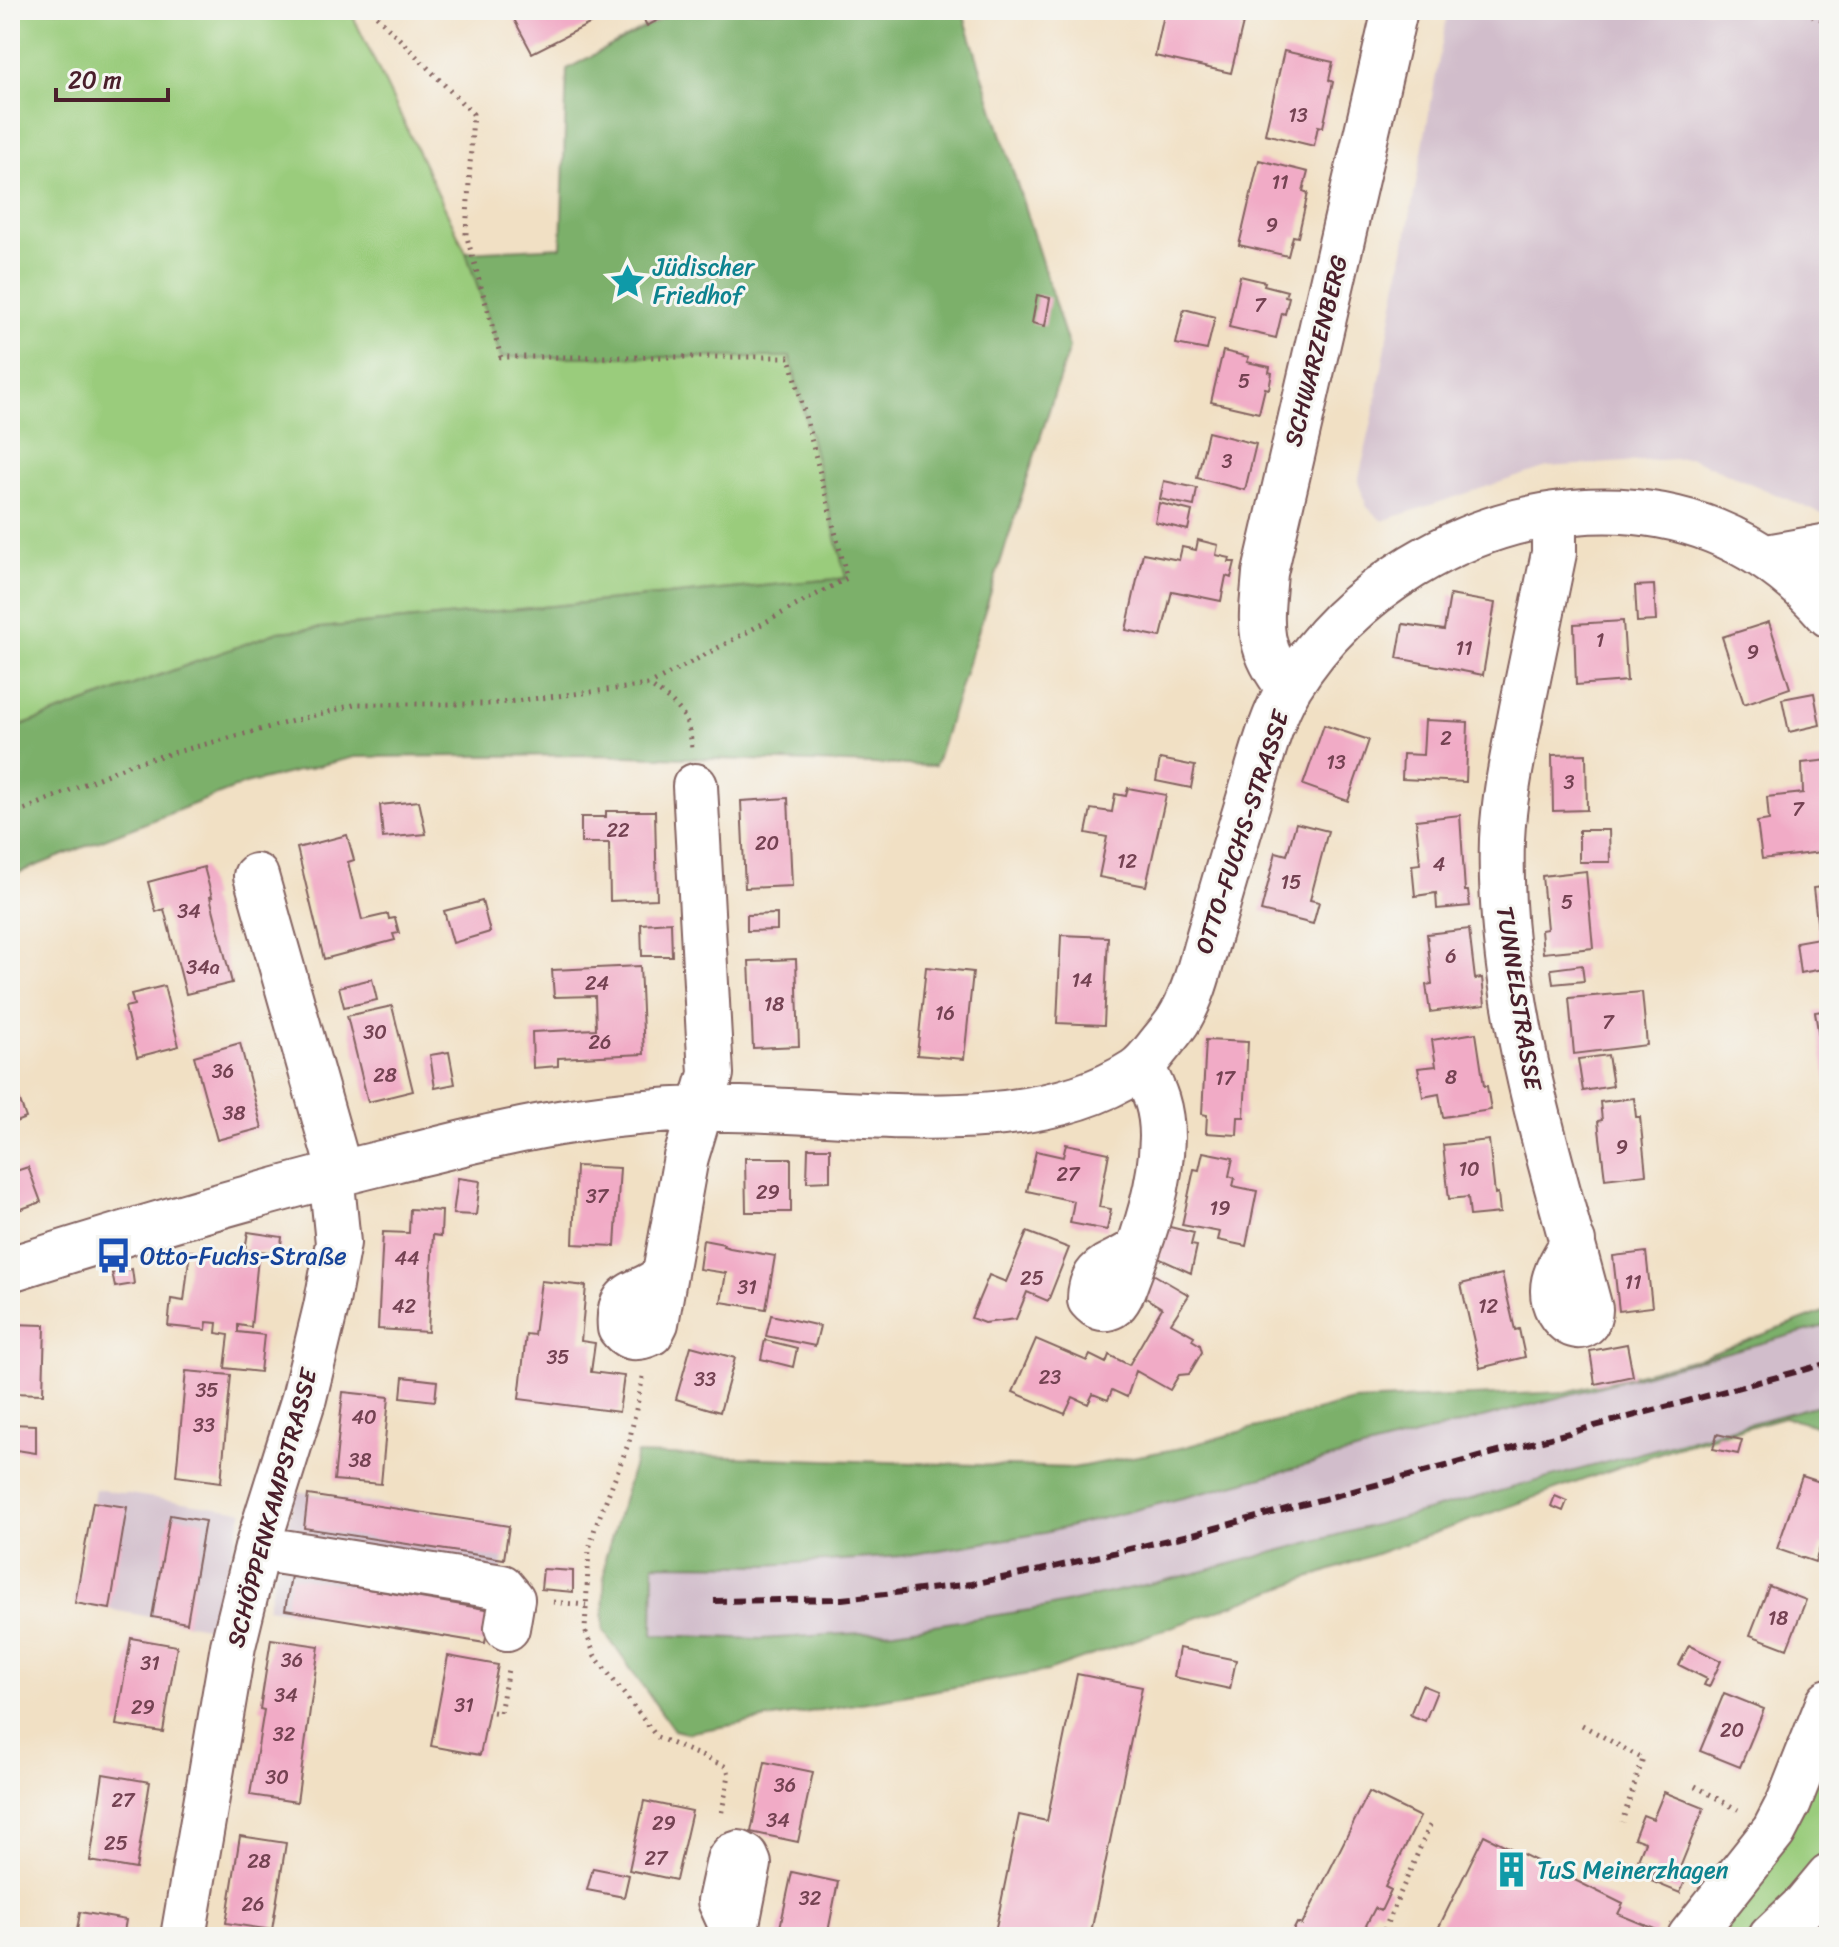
<svg xmlns="http://www.w3.org/2000/svg" width="1839" height="1947" viewBox="0 0 1839 1947" font-family="Sriracha,sans-serif">
<style>
.industrial{fill:#d1bdcb}
.green{fill:#9acc7b;stroke:#727653;stroke-width:2}
.forest{fill:#7bb06b;stroke:#62684b;stroke-width:2}
.building{fill:#f1abc6}
.lines{fill:none;stroke-linecap:round;stroke-linejoin:round}
.minor-casing{stroke:#846361;stroke-width:48}
.path{stroke:#846361;stroke-width:5;stroke-dasharray:2 6;stroke-linecap:butt}
.minor{stroke:#fff;stroke-width:44}
.rail{stroke:#4a1f2b;stroke-width:6;stroke-dasharray:12 6;stroke-linecap:butt}
.labels{text-anchor:middle;stroke-width:6;stroke-linejoin:round;paint-order:stroke}
.number-label{font-size:20px;fill:#744252}
.culture-label{font-size:24px;fill:#0d838f;stroke:#f6f6f2;text-anchor:start}
.street-label{font-size:24px;fill:#4a1f2b;stroke:#f6f6f2}
.transit-label{font-size:24px;fill:#164399;stroke:#f6f6f2;text-anchor:start}
</style>
<rect width="100%" height="100%" fill="#f6f6f2"/>
<filter id="ink" filterUnits="userSpaceOnUse"><feTurbulence type="fractalNoise" baseFrequency=".0125" numOctaves="2"/><feDisplacementMap in="SourceGraphic" scale="16" xChannelSelector="R" yChannelSelector="G"/><feConvolveMatrix kernelMatrix="1 2 1 2 8 2 1 2 1" color-interpolation-filters="sRGB"/></filter>
<filter id="wash" filterUnits="userSpaceOnUse"><feTurbulence type="fractalNoise" baseFrequency=".006" numOctaves="4" result="noise"/><feDisplacementMap in="SourceGraphic" scale="32" xChannelSelector="R" yChannelSelector="G"/><feGaussianBlur stdDeviation="1.8" result="paint"/><feColorMatrix in="noise" values="0 0 0 0 0 0 0 0 0 0 0 0 0 0 0 0 0 1.4 0 .05"/><feComposite in="paint" operator="in"/></filter>
<g filter="url(#wash)">
<rect width="100%" height="100%" fill="#f1e0c4"/>
<path class="industrial" d="M1448,10H1829V517L1691,458L1547,467L1382,521L1367,507L1358,482L1373,417Z
M1829,1325V1402L1194,1574L1043,1608L895,1631L761,1639L652,1635L654,1564L767,1565L902,1556L1044,1533L1210,1491Z
M95,1489L289,1518L296,1491L510,1525L488,1644L267,1608L289,1518L243,1511L211,1628L74,1603Z"/>
<path class="green" d="M10,10H350L466,252L501,357H790L847,578L278,632L10,730Z
M1829,1727V1851L1826,1857L1785,1905L1749,1937H1699Z"/>
<path class="forest" d="M677,10H962L1069,348L935,766L595,755L355,757L245,784L10,876V730L278,632L846,578L790,357H501L466,252L561,247L567,69Z
M1829,1310V1325L1210,1491L1044,1533L902,1556L767,1565L654,1564L653,1635L761,1639L895,1631L1043,1608L1193,1574L1829,1402V1430L1784,1417L1673,1448L1048,1671L686,1733L674,1730L603,1630L605,1559L637,1454L1073,1468L1181,1448L1353,1401L1566,1392L1700,1358Z"/>
<g id="blocks">
<path class="building" d="M509,10H617L532,53Z
M639,10H670L672,13L647,26Z
M1165,10H1188L1243,23L1231,73L1155,56Z
M1325,10H1357L1355,18Z
M1284,51L1333,62L1329,80L1333,82L1323,127L1318,126L1314,146L1265,134Z
M1259,160L1308,172L1303,191L1308,193L1298,237L1293,236L1288,256L1239,245Z
M1240,276L1265,282L1264,285L1287,291L1285,296L1289,297L1285,314L1282,313L1276,338L1229,327Z
M1037,295L1050,298L1045,326L1032,323Z
M1184,309L1215,317L1207,350L1176,344Z
M1223,351L1249,357L1247,362L1270,367L1269,372L1272,373L1269,389L1265,388L1259,413L1211,402Z
M1208,432L1256,444L1245,490L1197,478Z
M1164,481L1197,488L1194,506L1160,499Z
M1159,503L1192,511L1188,530L1155,522Z
M1198,540L1218,545L1216,555L1230,558L1229,562H1235L1231,578L1226,576L1221,601L1172,591L1161,637L1126,630L1143,553L1179,560L1182,547L1196,550Z
M1654,585L1656,621L1637,622L1635,586Z
M1450,595L1495,603L1483,675L1397,658L1403,624L1444,630Z
M1623,621L1627,681L1576,685L1574,624Z
M1769,622L1790,688L1744,704L1722,637Z
M1814,693L1820,725L1789,732L1782,699Z
M1425,720L1468,722L1466,782L1402,779L1403,754L1423,755Z
M1324,725L1369,740L1348,801L1303,785Z
M1586,754L1587,810L1553,811L1552,755Z
M1160,759L1195,766L1191,788L1156,781Z
M1829,760V851L1762,859L1757,822L1769,820L1767,797L1803,793L1802,763Z
M1128,788L1166,795L1146,886L1099,877L1107,837L1086,833L1091,809L1112,812L1115,794L1126,796Z
M788,798L792,886L745,888L741,801Z
M419,801L426,834L383,838L380,805Z
M606,811H655L657,899L610,901L609,843H581V817H606Z
M1460,815L1465,891H1468L1470,906L1437,909L1436,893L1415,896L1412,865L1420,864L1416,820Z
M1296,823L1328,831L1310,900L1319,902L1313,924L1261,911L1276,852L1287,855Z
M1579,830H1609L1610,862H1579Z
M347,835L354,860L348,862L362,920L388,914L389,919L395,918L399,933L393,934L395,940L324,959L297,848Z
M204,867L212,897H210L232,983L186,994L164,909L156,912L148,882Z
M1586,871L1593,948L1543,953L1541,930L1547,929L1542,876Z
M1829,886V973L1824,974L1823,969L1800,973L1796,942L1819,938L1813,888Z
M482,901L490,932L453,943L444,911Z
M777,914V930L747,931V915Z
M671,922L672,956H642L641,924Z
M1469,929L1475,979L1482,978L1485,1005L1430,1012L1426,985L1432,984L1427,934Z
M1061,935L1108,937L1104,1025L1057,1023Z
M796,959L799,1046L753,1048L749,961Z
M1582,965L1584,981L1553,984L1551,969Z
M640,966L644,1054L558,1058V1066L533,1068L532,1032L596,1029L595,996L554,997L552,970Z
M926,967L973,972L964,1059L917,1055Z
M372,979L377,1000L344,1007L339,987Z
M164,986L179,1046L137,1057L125,1007L134,1005L131,994Z
M1642,992L1647,1045L1574,1054L1569,998Z
M392,1006L413,1091L368,1102L347,1016Z
M1829,1010V1085H1827L1815,1012Z
M1476,1033L1484,1086H1487L1491,1110L1443,1117L1439,1094L1423,1097L1418,1068L1436,1066L1432,1040Z
M1206,1040L1248,1042L1244,1117H1238L1237,1135L1206,1133L1207,1115L1202,1114Z
M240,1043L262,1128L217,1140L194,1056Z
M449,1052L455,1084L435,1088L430,1055Z
M1608,1055L1613,1086L1583,1091L1578,1059Z
M10,1074L26,1118L10,1124Z
M1634,1098L1636,1117H1640L1646,1174L1605,1179L1598,1121L1602,1120L1600,1102Z
M1489,1140L1495,1194L1498,1193L1500,1213L1470,1216L1468,1197L1449,1199L1443,1145Z
M1066,1144L1109,1153L1099,1207L1111,1209L1107,1230L1070,1223L1074,1201L1027,1191L1036,1151L1063,1157Z
M808,1148H830V1181L807,1182Z
M1203,1152L1233,1158L1229,1176L1235,1178L1233,1186L1257,1191L1246,1246L1218,1240L1220,1232L1182,1225L1194,1169L1199,1170Z
M745,1158H791V1212H746Z
M576,1166L620,1168L615,1246L573,1244Z
M28,1167L41,1202L10,1213V1173Z
M458,1178L480,1181L476,1215L453,1214Z
M410,1209L442,1211L441,1236L433,1235L428,1332L378,1329L383,1232L409,1233Z
M1166,1226L1194,1233L1191,1245L1197,1246L1191,1273L1158,1258Z
M248,1232L282,1237L280,1253L245,1250Z
M1027,1232L1069,1248L1048,1301L1027,1292L1016,1319L984,1323L971,1318L989,1275L1006,1282Z
M703,1240L724,1244L723,1246L730,1248L775,1256L766,1309L721,1302L726,1273L699,1269Z
M190,1251L258,1258L251,1327L238,1325V1332L264,1335L260,1372L225,1368L229,1335L216,1333L217,1323L207,1322L206,1330L168,1326L171,1299L184,1301Z
M1646,1252L1652,1307L1619,1311L1613,1256Z
M132,1269L134,1284L115,1287L112,1273Z
M1153,1274L1189,1295L1171,1323L1194,1336L1192,1340L1200,1345L1202,1352L1189,1374L1179,1375L1170,1390L1136,1371L1127,1397L1112,1390L1108,1400L1093,1394L1088,1404L1073,1397L1065,1414L1013,1392L1036,1339L1087,1361L1090,1355L1106,1363L1109,1355L1129,1365L1162,1308L1141,1295Z
M1502,1274L1515,1330L1519,1329L1525,1357L1480,1368L1461,1284Z
M541,1281L586,1286L581,1341L595,1343L591,1372L624,1376L619,1412L519,1399L526,1334L534,1335Z
M771,1315L820,1326L815,1346L766,1336Z
M10,1324L45,1325L43,1394L10,1393Z
M765,1340L797,1348L793,1367L761,1359Z
M1627,1344L1633,1376L1595,1384L1590,1351Z
M691,1346L735,1358L720,1412L676,1399Z
M186,1371L231,1375L221,1482L176,1476Z
M403,1377L437,1381L435,1401L401,1397Z
M343,1392L389,1397L381,1484L334,1480Z
M10,1424L36,1425V1453L10,1449Z
M1717,1434L1742,1440L1738,1454L1713,1449Z
M1802,1476L1829,1485V1544L1821,1545L1815,1562L1777,1549Z
M308,1495L509,1526L504,1559L304,1528Z
M1555,1496L1567,1501L1563,1511L1551,1506Z
M93,1502L127,1507L110,1609L75,1603Z
M170,1515L205,1521L187,1623L152,1617Z
M543,1569L573,1571V1592L541,1589Z
M291,1576L491,1610L485,1643L285,1610Z
M1769,1586L1806,1600L1787,1649L1750,1635Z
M131,1638L177,1646L163,1732L116,1725Z
M271,1639L319,1646L297,1802L250,1795L264,1710L260,1709Z
M1689,1645L1721,1661L1709,1687L1704,1685L1707,1679L1679,1665Z
M1179,1648L1236,1660L1230,1689L1174,1677Z
M448,1656L498,1665L480,1755L431,1746Z
M1077,1674L1142,1687L1090,1937H994L1019,1815L1047,1821Z
M1422,1685L1437,1691L1425,1721L1410,1715Z
M1724,1693L1764,1709L1740,1767L1700,1751Z
M765,1762L813,1772L798,1842L751,1832Z
M103,1774L150,1782L136,1869L90,1861Z
M1369,1792L1420,1817L1385,1887L1391,1890L1381,1911L1375,1908L1360,1937H1290L1297,1923L1302,1925Z
M1664,1792L1704,1808L1677,1875L1686,1879L1680,1893L1651,1881L1656,1867L1638,1859L1645,1842L1634,1838L1643,1815L1653,1819Z
M644,1801L692,1811L676,1880L629,1870Z
M1484,1835L1623,1904L1618,1914L1657,1930L1654,1937H1434Z
M240,1836L286,1843L272,1930L226,1923Z
M593,1868L629,1875L624,1897L587,1890Z
M792,1872L838,1882L827,1937H778Z
M80,1912L126,1920L123,1937H76Z"/>
</g>
</g>
<g filter="url(#ink)">
<use href="#blocks" fill-opacity="0" stroke="#846361" stroke-width="2"/>
<g class="lines">
<defs>
<path id="minor" d="M1554,514V553C1543,604 1533,656 1522,708C1514,751 1504,795 1502,839C1497,1000 1550,1156 1590,1309C1589,1343 1552,1321 1553,1290C1553,1273 1565,1257 1573,1242
M1767,557L1829,546
M1289,688C1255,647 1261,623 1265,573L1395,10
M256,876L340,1173
M1138,1249C1115,1267 1090,1263 1090,1300C1096,1307 1103,1311 1112,1306C1121,1300 1125,1284 1129,1274C1146,1230 1161,1185 1162,1137C1162,1108 1155,1092 1142,1067
M10,1269C137,1229 264,1191 394,1160C455,1145 516,1129 578,1120C618,1114 659,1110 699,1109C831,1105 1021,1146 1135,1071C1144,1065 1150,1057 1157,1048C1164,1039 1172,1030 1178,1021C1195,994 1202,958 1211,928C1224,881 1238,835 1252,789C1262,755 1272,716 1290,686C1350,589 1462,522 1574,512C1675,503 1763,538 1829,615
M665,1274C643,1298 616,1285 620,1328C629,1340 638,1339 651,1333L656,1323L686,1157L711,1074L695,786
M257,1548L502,1587L512,1599L507,1628
M183,1937L233,1646L257,1548L304,1398L326,1307L338,1243L331,1174
M734,1937L735,1934L749,1864L746,1857L739,1853L733,1855L729,1860L720,1901L735,1934
M1690,1937L1774,1831L1789,1802L1829,1701
M1771,1937L1804,1906L1829,1876"/>
</defs>
<use href="#minor" class="minor-casing"/>
<path class="path" d="M371,10L473,114L466,234L501,357H790L847,578L649,685
M1797,10L1829,22
M10,816L131,764L357,704H490L649,685C677,705 689,712 692,749
M643,1377L629,1442L595,1528L589,1549L585,1630L595,1656L657,1737L727,1767L729,1775L721,1816
M553,1602L586,1605
M10,1707L15,1679L12,1668
M493,1712L500,1713L508,1669
M1582,1725L1643,1759L1622,1822
M1695,1786L1738,1810
M1822,1837L1829,1824
M1381,1937L1431,1823"/>
<use href="#minor" class="minor"/>
<path class="rail" d="M714,1601L842,1599L972,1584L1041,1570L1197,1533L1829,1363"/>
</g>
</g>
<defs>
<symbol id="sight-bare" viewBox="-9 -9 18 18"><path d="M0-6L1.8-2.2L6-1.7L2.9 1.2L3.7 5.4L0 3.3L-3.7 5.4L-2.9 1.2L-6-1.7L-1.8-2.2Z" fill="#0f9aa8" stroke="#f6f6f2" stroke-width="2.5" paint-order="stroke"/></symbol>
<symbol id="bus-bare" viewBox="-9 -9 18 18"><path d="M-5-6H5V4H4V6H2V4H-2V6H-4V4H-5ZM-3.5-4V0h7V-4ZM-3.5 1.2v1.5H-2V1.2ZM2 1.2v1.5H3.5V1.2Z" fill="#1a4fb4" stroke="#f6f6f2" stroke-width="2.5" paint-order="stroke"/></symbol>
<symbol id="building-bare" viewBox="-9 -9 18 18"><path d="M-4-6H4V6H1V3H-1V6H-4ZM-2.5-4.3h1.7v1.8h-1.7ZM.8-4.3h1.7v1.8H.8ZM-2.5-1h1.7V.8h-1.7ZM.8-1h1.7V.8H.8Z" fill="#0f9aa8" stroke="#f6f6f2" stroke-width="2.5" paint-order="stroke"/></symbol>
</defs>
<g fill-rule="evenodd">
<use href="#sight-bare" x="602" y="256" width="51" height="51"/>
<use href="#bus-bare" x="88" y="1230" width="51" height="51"/>
<use href="#building-bare" x="1486" y="1844" width="51" height="51"/>
</g>
<g class="labels">
<g class="number-label">
<text x="1298" y="122">13</text>
<text x="1280" y="189">11</text>
<text x="1272" y="232">9</text>
<text x="1260" y="312">7</text>
<text x="1244" y="388">5</text>
<text x="1227" y="468">3</text>
<text x="1600" y="647">1</text>
<text x="1464" y="655">11</text>
<text x="1753" y="659">9</text>
<text x="1446" y="745">2</text>
<text x="1336" y="769">13</text>
<text x="1569" y="789">3</text>
<text x="1798" y="816">7</text>
<text x="618" y="837">22</text>
<text x="767" y="850">20</text>
<text x="1127" y="868">12</text>
<text x="1439" y="871">4</text>
<text x="1291" y="889">15</text>
<text x="1567" y="909">5</text>
<text x="189" y="918">34</text>
<text x="1451" y="963">6</text>
<text x="203" y="974">34a</text>
<text x="1082" y="987">14</text>
<text x="597" y="990">24</text>
<text x="774" y="1011">18</text>
<text x="945" y="1020">16</text>
<text x="1608" y="1029">7</text>
<text x="375" y="1039">30</text>
<text x="600" y="1049">26</text>
<text x="223" y="1078">36</text>
<text x="385" y="1082">28</text>
<text x="1451" y="1084">8</text>
<text x="1225" y="1085">17</text>
<text x="234" y="1120">38</text>
<text x="1622" y="1154">9</text>
<text x="1469" y="1176">10</text>
<text x="1068" y="1181">27</text>
<text x="768" y="1199">29</text>
<text x="597" y="1203">37</text>
<text x="1220" y="1215">19</text>
<text x="407" y="1265">44</text>
<text x="1032" y="1285">25</text>
<text x="1633" y="1289">11</text>
<text x="747" y="1294">31</text>
<text x="404" y="1313">42</text>
<text x="1488" y="1313">12</text>
<text x="558" y="1364">35</text>
<text x="1050" y="1384">23</text>
<text x="705" y="1386">33</text>
<text x="207" y="1397">35</text>
<text x="364" y="1424">40</text>
<text x="204" y="1432">33</text>
<text x="360" y="1467">38</text>
<text x="1778" y="1625">18</text>
<text x="292" y="1667">36</text>
<text x="150" y="1670">31</text>
<text x="286" y="1702">34</text>
<text x="464" y="1712">31</text>
<text x="143" y="1714">29</text>
<text x="1732" y="1737">20</text>
<text x="284" y="1741">32</text>
<text x="277" y="1784">30</text>
<text x="785" y="1792">36</text>
<text x="123" y="1807">27</text>
<text x="778" y="1827">34</text>
<text x="664" y="1830">29</text>
<text x="116" y="1850">25</text>
<text x="656" y="1865">27</text>
<text x="259" y="1868">28</text>
<text x="810" y="1905">32</text>
<text x="253" y="1911">26</text>
</g>
<g class="culture-label">
<text x="653" y="275">Jüdischer<tspan x="653" dy="28">Friedhof</tspan></text>
<text x="1537" y="1878">TuS Meinerzhagen</text>
</g>
<g class="street-label">
<text transform="translate(1316 351) rotate(-76)" y="8">SCHWARZENBERG</text>
<text transform="translate(1242 832) rotate(-72)" y="8">OTTO-FUCHS-STRASSE</text>
<text transform="translate(1519 998) rotate(81)" y="8">TUNNELSTRASSE</text>
<text transform="translate(272 1508) rotate(-75)" y="8">SCHÖPPENKAMPSTRASSE</text>
</g>
<g class="transit-label">
<text x="140" y="1264">Otto-Fuchs-Straße</text>
</g>
</g>
<rect width="1839" height="1947" fill="none" stroke="#f6f6f2" stroke-width="40"/>
<path d="M56 88v12h112v-12" fill="none" stroke="#4a1f2b" stroke-width="4"/>
<text x="68" y="88" font-size="24" fill="#4a1f2b" stroke="#f6f6f2" stroke-width="6" paint-order="stroke">20 m</text>
</svg>
